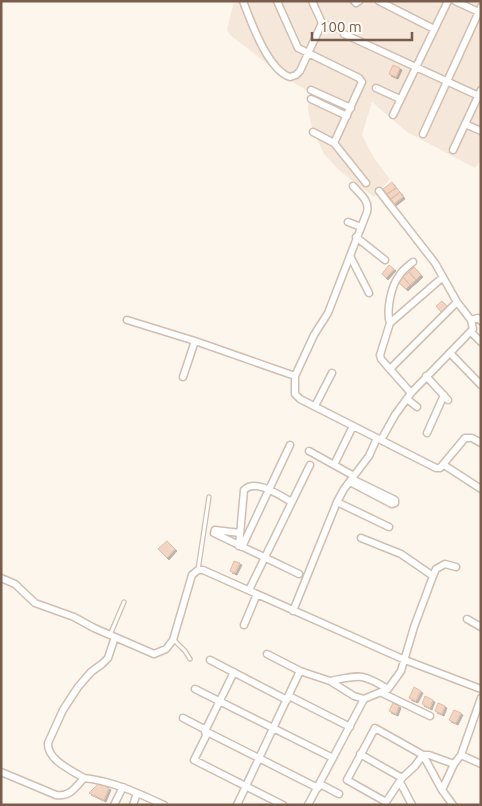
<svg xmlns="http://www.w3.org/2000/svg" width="482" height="806" viewBox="0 0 482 806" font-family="Ubuntu,sans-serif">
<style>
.residential{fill:#f5e8da}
.building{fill:#f3d5c3;stroke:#e6bba3;filter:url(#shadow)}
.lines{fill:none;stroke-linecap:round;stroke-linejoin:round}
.lane-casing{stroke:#d1beb0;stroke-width:5.5}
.street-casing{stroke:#d1beb0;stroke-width:9}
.lane{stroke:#fff;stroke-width:3}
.street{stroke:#fff;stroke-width:6}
</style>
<defs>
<filter id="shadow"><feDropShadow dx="2" dy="2" stdDeviation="0" flood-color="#0004"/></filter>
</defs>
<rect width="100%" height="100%" fill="#fdf6ec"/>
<path class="residential" d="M234,1H481V160L475,168L407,132L372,102L362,135L374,158L390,179L374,197L341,172L324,154L313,131L308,110L309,92L283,76L230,35L227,30Z"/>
<path class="building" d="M393,65L400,68L396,77L389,74Z
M392,182L396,188L387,194L383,189Z
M396,188L400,192L391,199L387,194Z
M400,192L403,197L394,204L391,199Z
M389,265L394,269L386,278L382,274Z
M414,267L421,275L416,280L409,272Z
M409,272L416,280L410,285L403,277Z
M403,277L410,285L406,289L398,282Z
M442,301L448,307L442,313L436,306Z
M167,541L175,549L167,558L158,549Z
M234,561L240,563L235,573L230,571Z
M414,687L421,691L416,701L409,698Z
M425,696L433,700L430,708L422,704Z
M393,703L399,706L396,714L389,711Z
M438,703L445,706L442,714L435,711Z
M454,710L461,713L456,723L449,720Z
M99,783L109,788L104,800L89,793Z"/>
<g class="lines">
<defs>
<path id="lane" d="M198,570L209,497
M110,635L124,602
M174,640L185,651L190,659"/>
<path id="street" d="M243,1C251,22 268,70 290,77L296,75L300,71L322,23
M277,1L298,48L359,78L362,82L334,143
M312,1L322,23L334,29
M354,1L356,3L359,1
M379,1L434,29
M455,1L481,13
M344,34L481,97
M376,88L400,99
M311,90L351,108
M311,99L347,116
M393,115L448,1
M465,124L481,131
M313,132L334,143L366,183
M423,134L481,7
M453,150L481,90
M353,186C360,194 370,201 367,212L328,313L314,335L295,376V394L300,399L436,468H440L465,438H472L481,443
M379,191L435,263L457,302L471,320L473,329L411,393L395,415L381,440
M348,222L361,227
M356,237L385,260
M350,256L369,293
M127,320L195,341L295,376
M471,320L478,318L481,321
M390,323C386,311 391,286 399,276C402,270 408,266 413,262
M471,332L481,342
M450,353L481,385
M390,369L457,302
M426,376L448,400
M183,377L195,341
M411,393L381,359L380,355L390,323L443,277
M407,399L417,407
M315,406L332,373
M427,433L444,395
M309,451L354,476
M334,465L353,426
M444,465L481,489
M350,482L392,504L395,503V500L393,499L352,479
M337,502L389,527
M240,533L215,530L214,533L299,574
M239,546L244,490C256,478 280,496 292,502
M242,547L290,445
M433,576L436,569L445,564L456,567
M1,578L15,584L35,603L74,617L94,628L154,654L166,649L173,640L192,575L198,570H203L405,660L481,689
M249,590L310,465
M293,611L337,502L344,489L369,456L377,438
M467,619L481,627
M244,625L257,594
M267,654L300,671L330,681L354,696L364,699
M210,660L287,700
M234,672L205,731L206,736L194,760L283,805
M330,681C361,675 361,673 388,689
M195,689L333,758
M382,693L430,716
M289,696L350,727
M183,718L206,730
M205,731L318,788
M360,754L402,778
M461,755L481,764
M1,772L56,795C70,797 76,787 84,778C112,781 138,793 164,805
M84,778C71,770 47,760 48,743L63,710L78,687L91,672L102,664L108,658L115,637
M400,782L412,805
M320,784L339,794
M442,790L423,755L375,728L347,780L386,802L402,778L415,766L423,755H429L454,764L461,755L481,698
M114,805L123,787
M133,805L137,793
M237,805L300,671
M308,805L364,699L388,689L401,671L414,627L433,576L401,554L361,538
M453,805L442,790L454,764"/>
</defs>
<use href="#lane" class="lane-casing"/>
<use href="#street" class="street-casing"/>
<use href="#lane" class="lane"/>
<use href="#street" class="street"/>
</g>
<rect width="482" height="806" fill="none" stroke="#7a5c4d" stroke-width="5"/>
<path d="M312 32v8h100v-8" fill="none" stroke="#7a5c4d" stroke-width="2.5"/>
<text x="320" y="32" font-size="15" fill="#7a5c4d" stroke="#fffaf3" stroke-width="4" paint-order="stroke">100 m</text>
</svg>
